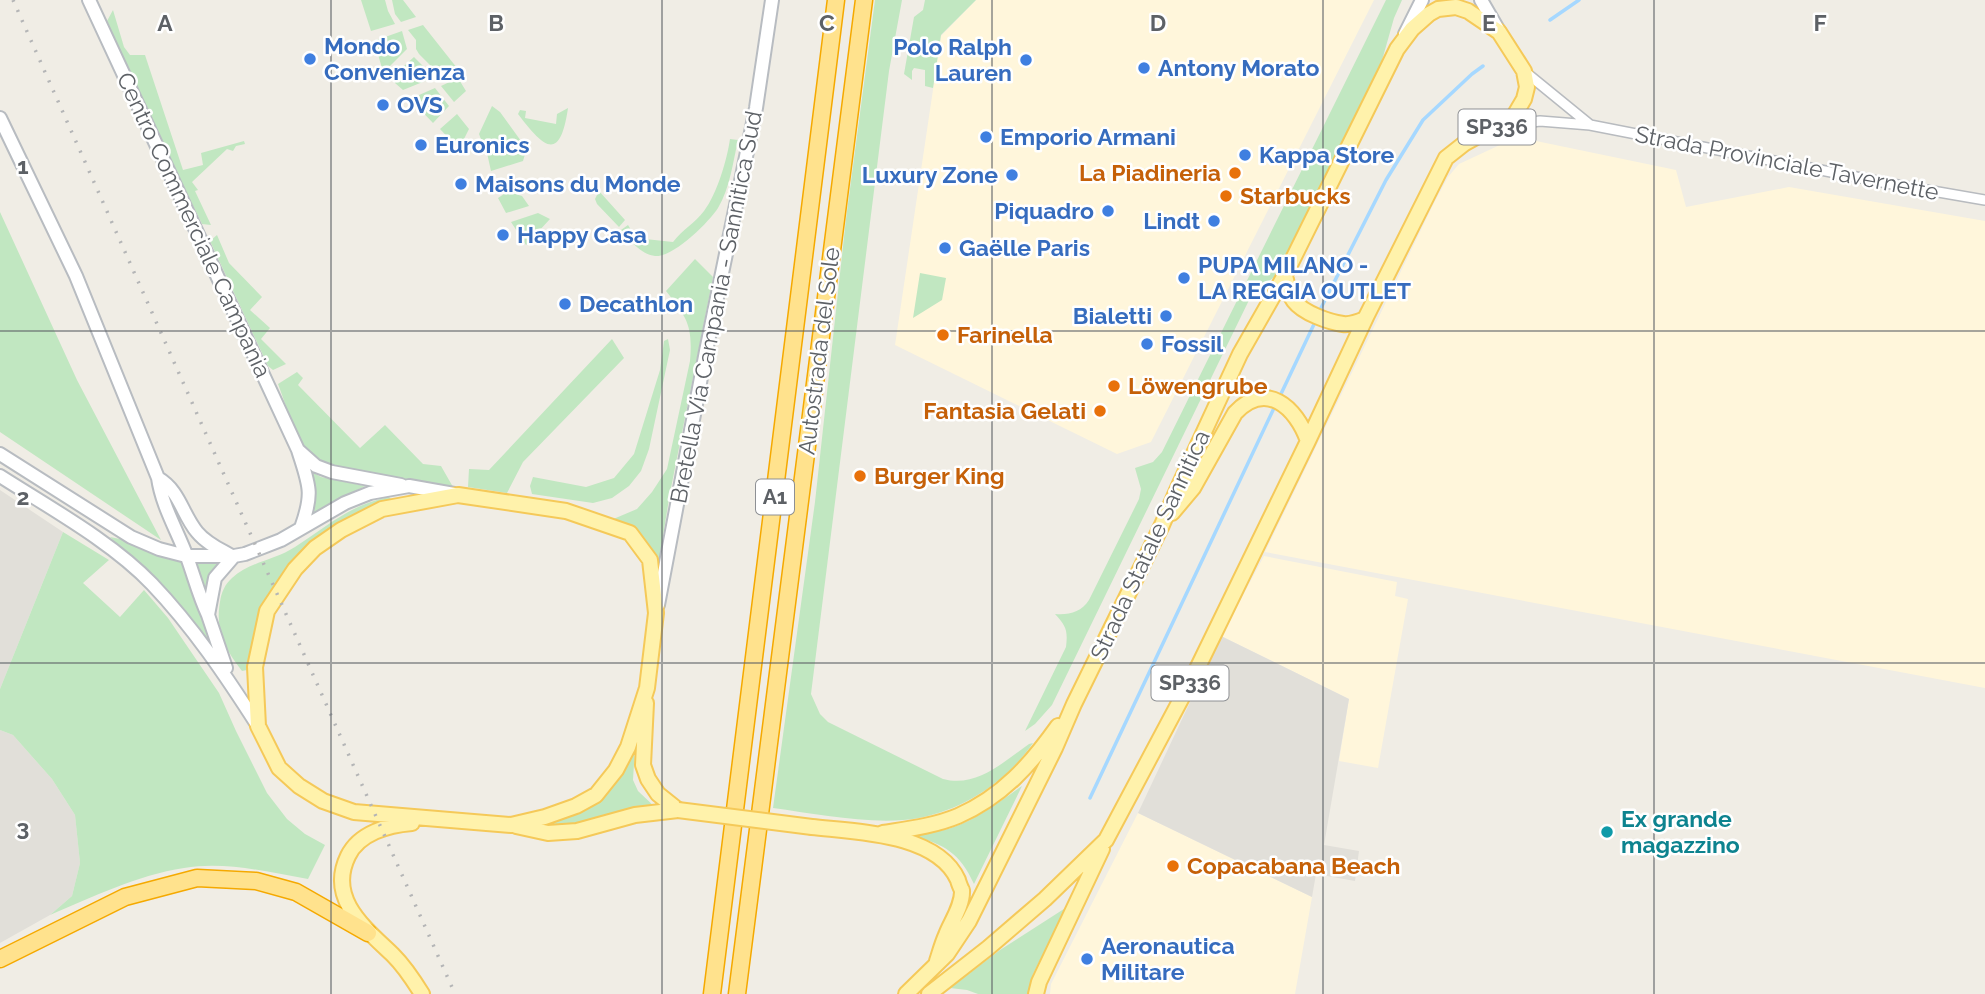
<svg xmlns="http://www.w3.org/2000/svg" width="1985" height="994" viewBox="0 0 1985 994" font-family="Raleway,sans-serif">
<style>
.commercial{fill:#fff6db}
.industrial{fill:#e1dfd9}
.green{fill:#c1e7c1}
.lines{fill:none;stroke-linecap:round;stroke-linejoin:round}
.stream{stroke:#a6d8ff;stroke-width:3.5}
.street-casing{stroke:#b8bbbf;stroke-width:12}
.secondary-casing{stroke:#b8bcc1;stroke-width:16}
.primary-casing{stroke:#f5c959;stroke-width:18}
.highway-casing{stroke:#f5a900;stroke-width:19}
.street{stroke:#fff;stroke-width:9}
.secondary{stroke:#fff;stroke-width:12}
.primary{stroke:#fff2ab;stroke-width:14}
.highway{stroke:#ffe28d;stroke-width:16}
.rail{stroke:#b4b5b6;stroke-width:3.5;stroke-dasharray:2 9;stroke-linecap:butt}
.primary-bridge-casing{stroke:#f5c959;stroke-width:18;stroke-linecap:butt}
.primary-bridge{stroke:#fff2ab;stroke-width:14}
.grid{fill:none;stroke:#5d6166;stroke-width:2;stroke-opacity:0.55}
.shop-dot{fill:#3f7fe0;stroke:#fff;stroke-width:2.5}
.food-dot{fill:#e8710a;stroke:#fff;stroke-width:2.5}
.culture-dot{fill:#0f9aa8;stroke:#fff;stroke-width:2.5}
.labels{text-anchor:middle;stroke-width:5;stroke-linejoin:round;paint-order:stroke}
.shield{fill:#fff;stroke:#8e9094;stroke-width:2}
.shield-label{font-size:21px;font-weight:bold;fill:#5d6166}
.shop-label{font-size:23px;font-weight:bold;fill:#366cbe;stroke:#fff;text-anchor:start}
.street-label{font-size:23px;fill:#5d6166;stroke:#fff}
.food-label{font-size:23px;font-weight:bold;fill:#c56008;stroke:#fff;text-anchor:start}
.culture-label{font-size:23px;font-weight:bold;fill:#0d838f;stroke:#fff;text-anchor:start}
.grid-label{font-size:23px;text-anchor:middle;font-weight:bold;fill:#5d6166;stroke:#fff;stroke-width:5;stroke-linejoin:round;paint-order:stroke}
</style>
<rect width="100%" height="100%" fill="#f0ede5"/>
<path class="commercial" d="M976,0H1374L1151,442L1117,454L895,345L941,36Z
M1517,137L1676,170L1686,207L1789,187L1985,221V688L1265,552L1434,203L1448,177L1459,164Z
M1264,556L1397,582L1395,596L1408,599L1378,768L1339,761L1349,699L1221,636Z
M1138,813L1312,897L1295,994H1050L1051,984Z"/>
<path class="industrial" d="M0,490L63,532L0,689Z
M1221,636L1349,699L1324,845L1359,851L1355,881L1316,874L1312,897L1138,813Z
M0,730L13,735L52,779L75,815L80,863L72,896L50,915L0,943Z"/>
<path class="green" d="M361,0H385L388,11L395,24L371,31Z
M392,0H403L416,17L401,22L395,14Z
M875,0H902L889,71L811,694L820,714L828,722L943,779C977,788 1003,762 1029,744L1033,743C1007,781 965,809 919,818C876,826 817,814 773,808L815,502L846,219Z
M925,0H976L941,35L933,88L925,86V70L914,68L912,71V80L904,74L914,17L923,10Z
M1386,0H1402L1394,18L1381,64L1277,275L1252,294L1052,705L1035,724L1025,731L1066,647C1068,630 1066,626 1055,614C1070,615 1081,612 1089,600L1139,499L1141,489L1135,468L1153,462L1162,452Z
M113,10L124,47L130,55H145L183,170L203,165L201,153L244,141L245,144L236,146L233,151L227,149L192,182L198,190L195,191L211,225L202,224L152,121L107,21Z
M423,25L457,68L437,76L431,66L419,54L416,49V40L408,30Z
M402,31L407,49L387,69L382,68L374,41Z
M414,57L426,69L430,79L403,90L395,83L393,76Z
M458,78L466,91L454,102L441,86Z
M435,88L449,106L433,123L410,99Z
M492,106L500,112L521,141L484,147L479,134Z
M568,108C560,163 544,148 518,114L520,110L526,111L525,118L556,124L557,114Z
M457,114L469,129L459,149L440,129Z
M730,139L738,140C733,162 730,188 718,208C709,222 673,258 655,256C640,254 630,240 621,230L628,225L636,238L673,242C682,230 695,223 704,211C717,194 727,160 730,139Z
M525,146L527,148L523,161L491,171L487,153Z
M599,191L625,220L619,227L597,204L595,199Z
M512,193L522,196L529,206L506,213L498,198L504,194Z
M0,212L77,380L161,540L0,432Z
M538,213L550,219L526,245L511,222Z
M217,235L229,263L262,297L250,310L270,328L261,339L286,364L273,370L268,366L210,241Z
M695,259L713,277L670,493L655,585L652,563L611,520L637,509L652,492L667,469L690,361C693,325 687,318 666,291Z
M920,273L946,278L942,300L913,318Z
M612,339L624,358L523,462L507,493L468,487L469,469L489,470Z
M668,339L670,350L649,449L641,471L629,486L612,498L593,503L532,494L530,486L533,477L586,487L614,478L634,454L660,370L664,341Z
M297,372L303,378L298,385L360,448L385,425L423,464L441,466L453,487L324,466C294,443 291,418 278,384Z
M310,471L321,477L365,486L328,505L316,514L314,512L316,492Z
M389,497L392,500L293,565L247,670L242,671C225,649 215,630 220,602C221,593 225,584 232,578C249,562 275,560 295,547C328,526 349,505 389,497Z
M63,532L109,560L83,583L120,617L144,590L168,618L219,693L236,731L267,793L287,819L305,834L325,845L308,879C268,872 225,861 184,868C137,875 93,897 50,915L72,896L80,863L75,815L52,779L13,735L0,730V689Z
M110,537L225,560L211,576L218,658Z
M636,731L633,780L638,791L656,808C618,816 581,826 543,824L569,816L589,806Z
M1022,786L974,884C960,853 944,844 913,836C925,833 939,832 951,828C978,819 999,802 1022,786Z
M1067,907L1033,974L1028,994H978L967,990L950,988L1000,950Z"/>
<g class="lines">
<path class="stream" d="M1550,20L1579,0
M1321,308L1386,180L1423,120L1472,74L1483,66
M1280,396L1316,320
M1090,798L1274,408"/>
<defs>
<path id="street" d="M1524,71L1589,124
M1503,126L1540,121L1590,125L1892,184L1985,200"/>
<path id="secondary" d="M89,0L298,450C309,485 314,492 301,528
M1481,0L1499,31
M1405,34L1422,0
M0,118L76,276L158,478C162,506 177,530 187,557C194,576 199,596 208,615
M298,450L316,466L332,472L401,485
M0,454L131,537L159,549L186,556H234L245,554L281,540L345,503L370,493L409,486L454,494
M0,476C50,508 112,542 152,584C193,627 226,676 258,726
M158,478C180,491 182,514 197,532C206,543 219,549 230,555
M658,605L706,351L756,108L772,0
M226,668L208,615L215,578L234,556"/>
<path id="primary" d="M458,495L566,511L630,533L650,560L656,613L647,688L628,747L616,770L596,795L576,806L545,817L511,825L354,812L323,801L299,786L279,768L258,726L255,667L267,611L295,569L315,548L341,530L382,509Z
M1172,513L1193,488L1235,413C1266,380 1296,407 1308,441
M646,703L643,765L648,779L658,794L678,810
M412,823C388,825 359,833 348,856C327,899 365,928 393,955C404,966 414,981 422,994
M516,826L548,833L577,831L635,815L678,810
M812,827C856,832 937,833 958,880C958,881 961,889 962,890C963,905 951,922 946,935C942,944 940,952 937,961
M883,833C908,829 934,826 958,816C1002,797 1031,764 1058,726
M906,994L947,954L969,921L1055,748L1074,704L1162,525L1178,488L1240,354L1285,275L1397,49L1412,29L1429,14L1438,9L1456,7L1468,11L1499,32L1524,71L1527,87L1524,99L1514,116L1465,143L1446,158L1365,319C1358,322 1350,325 1343,324C1329,322 1303,313 1294,301C1288,293 1287,284 1285,275
M929,994L988,948L1045,899L1106,840L1196,671L1308,441L1367,315
M1036,994L1039,982L1102,849"/>
<path id="highway" d="M0,959L125,897L197,878L256,881L296,892L368,933
M712,994L836,0
M737,994L864,0"/>
</defs>
<use href="#street" class="street-casing"/>
<use href="#secondary" class="secondary-casing"/>
<use href="#primary" class="primary-casing"/>
<use href="#highway" class="highway-casing"/>
<use href="#street" class="street"/>
<use href="#secondary" class="secondary"/>
<use href="#primary" class="primary"/>
<use href="#highway" class="highway"/>
<path class="rail" d="M13,0L455,994"/>
<defs>
<path id="primary-bridge" d="M678,810L812,827"/>
</defs>
<use href="#primary-bridge" class="primary-bridge-casing"/>
<use href="#primary-bridge" class="primary-bridge"/>
</g>
<path class="grid" d="M331,0V994M662,0V994M992,0V994M1323,0V994M1654,0V994M0,331H1985M0,663H1985"/>
<g class="shop-dot">
<circle cx="310" cy="59" r="7"/>
<circle cx="1026" cy="60" r="7"/>
<circle cx="1144" cy="68" r="7"/>
<circle cx="383" cy="105" r="7"/>
<circle cx="986" cy="137" r="7"/>
<circle cx="421" cy="145" r="7"/>
<circle cx="1245" cy="155" r="7"/>
<circle cx="1012" cy="175" r="7"/>
<circle cx="461" cy="184" r="7"/>
<circle cx="1108" cy="211" r="7"/>
<circle cx="1214" cy="221" r="7"/>
<circle cx="503" cy="235" r="7"/>
<circle cx="945" cy="248" r="7"/>
<circle cx="1184" cy="278" r="7"/>
<circle cx="565" cy="304" r="7"/>
<circle cx="1166" cy="316" r="7"/>
<circle cx="1147" cy="344" r="7"/>
<circle cx="1087" cy="959" r="7"/>
</g>
<g class="food-dot">
<circle cx="1235" cy="173" r="7"/>
<circle cx="1226" cy="196" r="7"/>
<circle cx="943" cy="335" r="7"/>
<circle cx="1114" cy="386" r="7"/>
<circle cx="1100" cy="411" r="7"/>
<circle cx="860" cy="476" r="7"/>
<circle cx="1173" cy="866" r="7"/>
</g>
<circle class="culture-dot" cx="1607" cy="832" r="7"/>
<g class="labels">
<g class="shield">
<rect x="1458.5" y="109.5" width="77" height="35" rx="5"/>
<rect x="756" y="479.5" width="38" height="35" rx="5"/>
<rect x="1151.5" y="665.5" width="77" height="35" rx="5"/>
</g>
<g class="shield-label">
<text x="1497" y="134">SP336</text>
<text x="775" y="504">A1</text>
<text x="1190" y="690">SP336</text>
</g>
<g class="shop-label">
<text x="324" y="54">Mondo<tspan x="324" dy="26">Convenienza</tspan></text>
<text x="1012" y="55" text-anchor="end">Polo Ralph<tspan x="1012" dy="26">Lauren</tspan></text>
<text x="1158" y="76">Antony Morato</text>
<text x="397" y="113">OVS</text>
<text x="1000" y="145">Emporio Armani</text>
<text x="435" y="153">Euronics</text>
<text x="1259" y="163">Kappa Store</text>
<text x="998" y="183" text-anchor="end">Luxury Zone</text>
<text x="475" y="192">Maisons du Monde</text>
<text x="1094" y="219" text-anchor="end">Piquadro</text>
<text x="1200" y="229" text-anchor="end">Lindt</text>
<text x="517" y="243">Happy Casa</text>
<text x="959" y="256">Gaëlle Paris</text>
<text x="1198" y="273">PUPA MILANO -<tspan x="1198" dy="26">LA REGGIA OUTLET</tspan></text>
<text x="579" y="312">Decathlon</text>
<text x="1152" y="324" text-anchor="end">Bialetti</text>
<text x="1161" y="352">Fossil</text>
<text x="1101" y="954">Aeronautica<tspan x="1101" dy="26">Militare</tspan></text>
</g>
<g class="street-label">
<text transform="translate(1787 163) rotate(11)" y="8">Strada Provinciale Tavernette</text>
<text transform="translate(194 225) rotate(65)" y="8">Centro Commerciale Campania</text>
<text transform="translate(716 307) rotate(-79)" y="8">Bretella Via Campania - Sannitica Sud</text>
<text transform="translate(819 351) rotate(-83)" y="8">Autostrada del Sole</text>
<text transform="translate(1150 545) rotate(-65)" y="8">Strada Statale Sannitica</text>
</g>
<g class="food-label">
<text x="1221" y="181" text-anchor="end">La Piadineria</text>
<text x="1240" y="204">Starbucks</text>
<text x="957" y="343">Farinella</text>
<text x="1128" y="394">Löwengrube</text>
<text x="1086" y="419" text-anchor="end">Fantasia Gelati</text>
<text x="874" y="484">Burger King</text>
<text x="1187" y="874">Copacabana Beach</text>
</g>
<g class="culture-label">
<text x="1621" y="827">Ex grande<tspan x="1621" dy="26">magazzino</tspan></text>
</g>
</g>
<g class="grid-label">
<text x="165" y="31">A</text>
<text x="496" y="31">B</text>
<text x="827" y="31">C</text>
<text x="1158" y="31">D</text>
<text x="1489" y="31">E</text>
<text x="1820" y="31">F</text>
<text x="23" y="174">1</text>
<text x="23" y="505">2</text>
<text x="23" y="836">3</text>
</g>
</svg>
